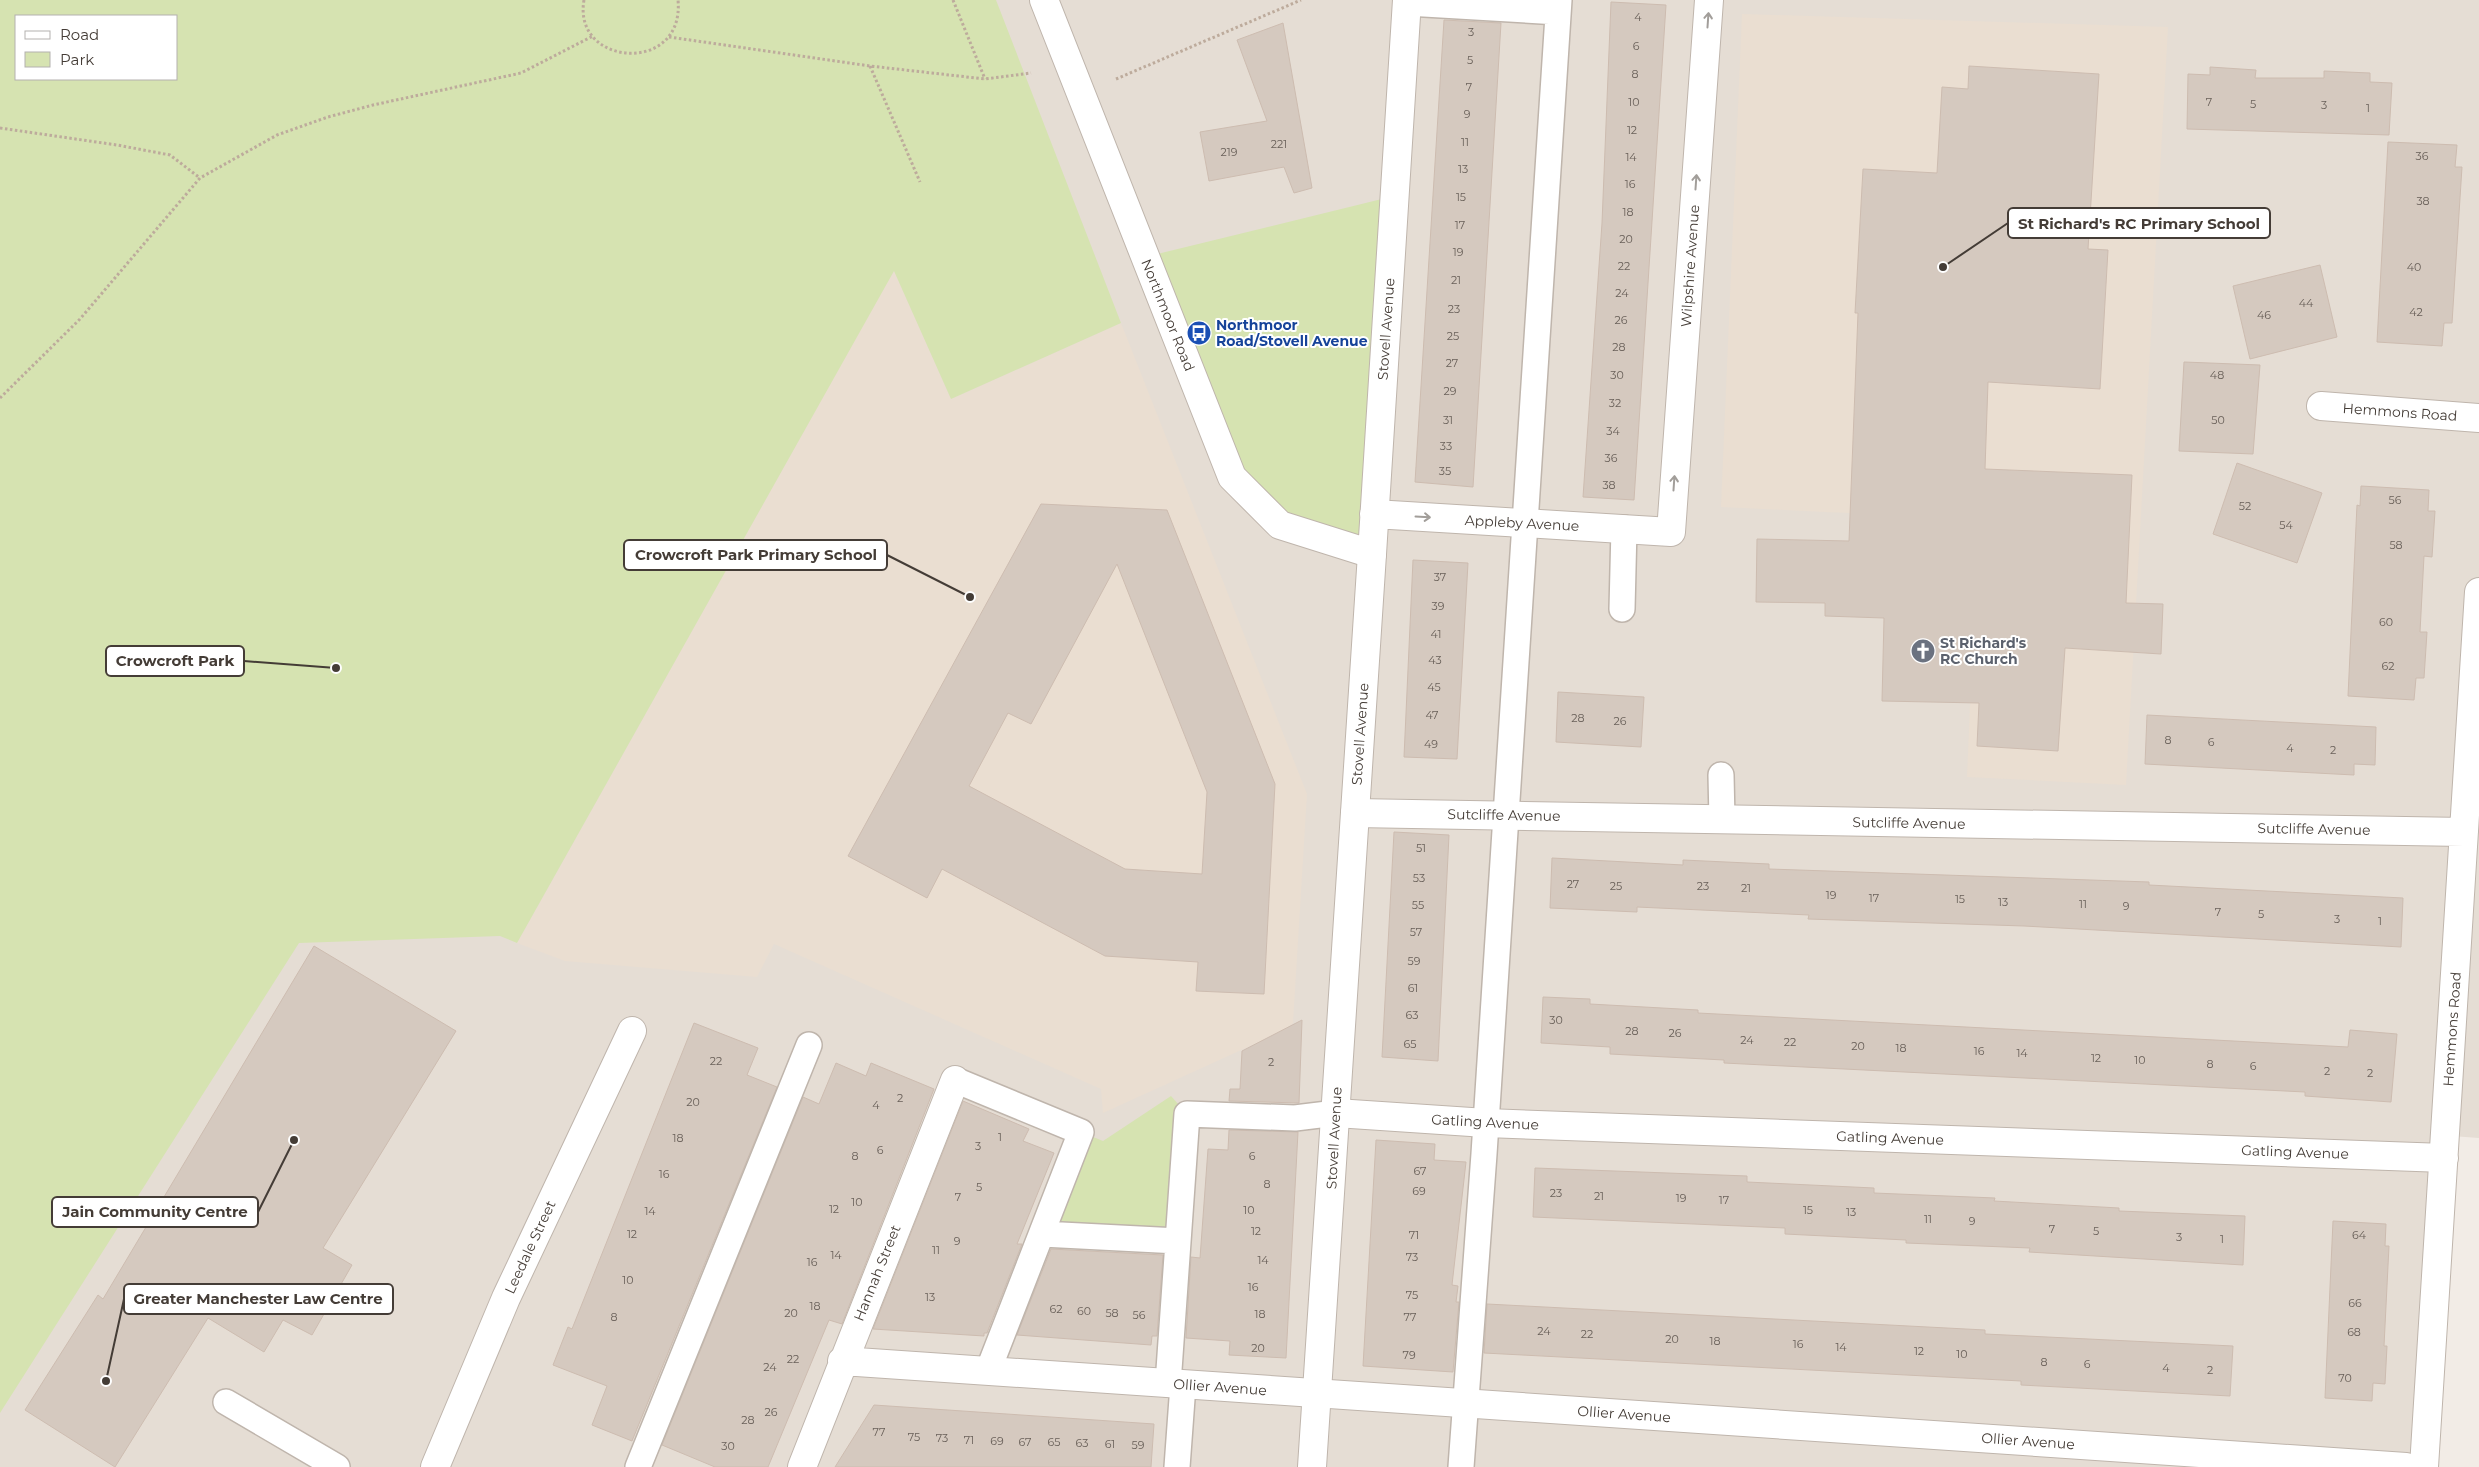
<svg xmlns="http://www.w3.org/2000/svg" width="2479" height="1467" viewBox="0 0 2479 1467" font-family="Montserrat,sans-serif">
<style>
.residential{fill:#e5ddd4;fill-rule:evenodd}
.education{fill:#eaded1}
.green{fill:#d6e3b1;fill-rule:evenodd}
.building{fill:#d5c9bf;stroke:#cdbcb0;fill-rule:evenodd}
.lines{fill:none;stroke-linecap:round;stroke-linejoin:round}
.service-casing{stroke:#bfb5ac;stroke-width:28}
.minor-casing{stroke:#bfb5ac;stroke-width:30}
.tertiary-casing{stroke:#bfb5ac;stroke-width:30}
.path{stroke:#bdab9c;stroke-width:3;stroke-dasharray:2.5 2.5;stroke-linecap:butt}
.service{stroke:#fff;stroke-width:25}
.minor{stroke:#fff;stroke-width:28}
.tertiary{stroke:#fff;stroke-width:28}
.oneway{stroke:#a29e9a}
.labels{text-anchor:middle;stroke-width:4;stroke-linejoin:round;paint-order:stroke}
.number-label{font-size:11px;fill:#685f58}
.street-label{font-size:14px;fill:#443c36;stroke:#fff}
.transit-label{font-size:14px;font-weight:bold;fill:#164399;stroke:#fff;text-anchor:start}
.worship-label{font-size:14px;font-weight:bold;fill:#5b616d;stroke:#fff;text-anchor:start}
.leader{fill:none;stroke:#443c36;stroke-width:2}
.callout-dot{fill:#443c36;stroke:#fff;stroke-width:2}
.callout{fill:#fff;stroke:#443c36;stroke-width:2}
.callout-label{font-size:15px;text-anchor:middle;font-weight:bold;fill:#443c36}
</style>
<rect width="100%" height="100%" fill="#f2ece6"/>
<path class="residential" d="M0,0H2479V1138L2438,1135L2415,1467H0ZM16,16H176V79H16Z"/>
<path class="education" d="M1742,14L2168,27L2126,785L1967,777L1978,519L1721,507Z
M894,270L951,399L1121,323L1307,794L1293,1023L1283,1031L1103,1113L1101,1089L774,944L757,977L565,961L517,943Z"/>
<path class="green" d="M0,0H996L1121,323L951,399L894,271L517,943L500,936L299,943L0,1413ZM16,16H176V79H16Z
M1394,196L1372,554L1280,525L1249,494L1145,257Z
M1171,1096L1187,1114L1178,1241L1042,1234L1081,1132L1103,1141Z"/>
<path class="building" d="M1611,2L1666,5L1634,500L1583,497L1602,223Z
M1444,20L1501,23L1473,487L1415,482Z
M1283,23L1312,188L1294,193L1284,167L1209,181L1200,132L1267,121L1237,40Z
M1969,66L2099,74L2088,249L2108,250L2100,389L1988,382L1985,469L2132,475L2126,603L2163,604L2161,654L2065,648L2058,751L1977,746L1979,703L1882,701L1884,618L1825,616V603L1756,602L1757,539L1849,541L1858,313H1855L1863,169L1937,173L1942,87L1968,89Z
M2210,67L2256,70L2255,78H2324V71L2370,73V82L2392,83L2389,135L2187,129L2188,74L2210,75Z
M2388,142L2457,145L2455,167H2462L2452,323H2444L2442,346L2377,342Z
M2320,265L2337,337L2250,359L2233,286Z
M2184,362L2260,365L2253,454L2179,451Z
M2237,463L2322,493L2297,563L2213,534Z
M2361,486L2429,490L2428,511H2435L2432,557L2424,556L2420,632H2427L2424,678H2416L2414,700L2348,696L2357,505L2360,506Z
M1041,504L1167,510L1275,784L1264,994L1196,991L1198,962L1105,956L942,869L927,898L848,856ZM1117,564L1207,792L1202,874L1125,869L969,786L1008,713L1031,724Z
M1413,560L1468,563L1457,759L1404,757Z
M1558,692L1644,697L1641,747L1556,742Z
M2147,715L2376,727L2375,765L2354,764V775L2145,764Z
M1394,832L1449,835L1438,1061L1382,1057Z
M1552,858L1683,865V860L1769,864V869L2149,882V885L2403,898L2401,947L2024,926L1808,919L1809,915L1637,907V912L1550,908Z
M314,946L456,1031L323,1248L352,1265L312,1335L283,1320L264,1352L208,1318L115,1467L25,1410L98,1295L103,1299Z
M1543,997L1590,999V1004L1698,1010V1013L2348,1047L2350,1030L2397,1034L2391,1102L2305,1096V1092L1724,1063V1060L1610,1054V1047L1541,1043Z
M1302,1020L1299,1103L1229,1101L1230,1089H1240L1242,1051Z
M694,1023L758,1048L747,1075L777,1087L632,1441L592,1425L607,1386L553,1365L568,1327L572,1329Z
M836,1063L866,1076L871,1063L934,1089L842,1324L829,1320L768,1467H715L662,1445L803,1097L819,1104Z
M963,1101L1029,1129L1023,1141L1054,1153L1017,1244H1022L987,1333H984V1336L873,1329Z
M1229,1130L1298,1132L1286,1358L1229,1355L1230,1341L1186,1338L1191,1257L1200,1258L1208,1149L1228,1150Z
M1376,1140L1435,1144L1434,1160L1466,1162L1452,1285L1458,1286L1456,1302H1459L1453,1372L1363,1366Z
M1535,1168L1747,1176V1182L1874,1188V1193L1995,1198L1994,1201L2119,1208V1211L2245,1216L2243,1265L2029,1252L2030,1248L1906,1243V1240L1785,1234V1228L1533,1217Z
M2333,1221L2386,1224L2385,1246H2389L2384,1346H2387L2385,1384L2373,1383L2372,1401L2325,1398Z
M1051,1249L1163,1255L1157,1336H1152L1151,1345L1017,1335Z
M1487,1304L1985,1330V1334L2233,1346L2230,1396L2021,1385V1381L1484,1353Z
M874,1405L1154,1424L1151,1467H835Z"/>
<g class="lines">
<defs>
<path id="service" d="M1407,3L1558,12
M1622,609L1624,528
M1721,775L1722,820
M955,1080L1081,1132L988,1371
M1042,1234L1178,1241
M1168,1384L1187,1114L1295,1118L1336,1113
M226,1402L337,1467
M638,1467L809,1045
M1177,1467L1183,1385
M1461,1467L1484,1154L1559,0"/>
<path id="minor" d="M1044,0L1232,477L1280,525L1372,554L1407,0
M2321,406L2479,418
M1374,514L1671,532L1709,0
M1355,813L2464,832
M1336,1113L1486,1123L2444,1158
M842,1361L2406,1467
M435,1467L506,1298L632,1031
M802,1467L955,1080
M2424,1467L2479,592"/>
<path id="tertiary" d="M1312,1467L1372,554"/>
</defs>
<use href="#service" class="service-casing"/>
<use href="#minor" class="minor-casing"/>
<use href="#tertiary" class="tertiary-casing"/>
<path class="path" d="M584,0C572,67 685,75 678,0
M953,0L985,79
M669,37L870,66L985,79L1031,73
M870,66L920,182
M1116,79L1301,0
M0,128L117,145L170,155L200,178
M0,398L80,319L200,178L277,135L328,117L373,105L521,73L593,36"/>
<use href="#service" class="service"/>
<use href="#minor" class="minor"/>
<use href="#tertiary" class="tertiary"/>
</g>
<defs><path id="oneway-shaft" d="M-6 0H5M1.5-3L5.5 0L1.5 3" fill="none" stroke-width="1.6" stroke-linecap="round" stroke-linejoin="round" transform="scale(1.25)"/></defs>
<g class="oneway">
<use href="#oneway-shaft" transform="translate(1708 20) rotate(-86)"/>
<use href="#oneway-shaft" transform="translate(1696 182) rotate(-86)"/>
<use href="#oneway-shaft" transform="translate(1674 483) rotate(-86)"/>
<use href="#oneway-shaft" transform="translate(1423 517) rotate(3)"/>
</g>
<defs>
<symbol id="bus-disc" viewBox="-11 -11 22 22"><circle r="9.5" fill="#1a4fb4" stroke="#fff"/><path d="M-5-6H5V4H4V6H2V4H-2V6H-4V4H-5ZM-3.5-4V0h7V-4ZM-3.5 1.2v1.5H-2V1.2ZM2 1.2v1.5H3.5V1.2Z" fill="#fff"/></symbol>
<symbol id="church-disc" viewBox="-11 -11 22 22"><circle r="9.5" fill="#6b7280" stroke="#fff"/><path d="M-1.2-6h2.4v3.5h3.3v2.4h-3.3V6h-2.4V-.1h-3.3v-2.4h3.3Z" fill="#fff"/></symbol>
</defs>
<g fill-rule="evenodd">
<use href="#bus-disc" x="1185" y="319" width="28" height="28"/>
<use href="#church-disc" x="1909" y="637" width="28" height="28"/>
</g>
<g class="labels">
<g class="number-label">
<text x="1638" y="21">4</text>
<text x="1471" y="36">3</text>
<text x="1636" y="50">6</text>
<text x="1470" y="64">5</text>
<text x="1635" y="78">8</text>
<text x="1469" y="91">7</text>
<text x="1634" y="106">10</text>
<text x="2209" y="106">7</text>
<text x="2253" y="108">5</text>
<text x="2324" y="109">3</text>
<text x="2368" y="112">1</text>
<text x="1467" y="118">9</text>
<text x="1632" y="134">12</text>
<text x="1465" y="146">11</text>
<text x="1279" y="148">221</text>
<text x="1229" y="156">219</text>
<text x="2422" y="160">36</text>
<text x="1631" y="161">14</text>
<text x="1463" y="173">13</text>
<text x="1630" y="188">16</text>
<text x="1461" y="201">15</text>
<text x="2423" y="205">38</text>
<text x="1628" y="216">18</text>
<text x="1460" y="229">17</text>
<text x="1626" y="243">20</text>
<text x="1458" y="256">19</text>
<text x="1624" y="270">22</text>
<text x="2414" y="271">40</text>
<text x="1456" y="284">21</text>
<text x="1622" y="297">24</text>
<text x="2306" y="307">44</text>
<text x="1454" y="313">23</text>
<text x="2416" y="316">42</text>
<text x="2264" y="319">46</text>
<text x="1621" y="324">26</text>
<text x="1453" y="340">25</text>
<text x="1619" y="351">28</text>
<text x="1452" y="367">27</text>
<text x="1617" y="379">30</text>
<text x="2217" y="379">48</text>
<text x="1450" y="395">29</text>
<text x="1615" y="407">32</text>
<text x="1448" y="424">31</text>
<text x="2218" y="424">50</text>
<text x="1613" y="435">34</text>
<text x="1446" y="450">33</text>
<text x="1611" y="462">36</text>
<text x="1445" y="475">35</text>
<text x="1609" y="489">38</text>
<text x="2395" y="504">56</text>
<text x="2245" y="510">52</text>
<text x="2286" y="529">54</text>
<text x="2396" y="549">58</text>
<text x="1440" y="581">37</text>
<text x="1438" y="610">39</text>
<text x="2386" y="626">60</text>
<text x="1436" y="638">41</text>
<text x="1435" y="664">43</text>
<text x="2388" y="670">62</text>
<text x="1434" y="691">45</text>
<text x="1432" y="719">47</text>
<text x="1578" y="722">28</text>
<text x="1620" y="725">26</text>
<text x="2168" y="744">8</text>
<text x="2211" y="746">6</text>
<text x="1431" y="748">49</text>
<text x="2290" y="752">4</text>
<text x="2333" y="754">2</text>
<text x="1421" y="852">51</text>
<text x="1419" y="882">53</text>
<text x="1573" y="888">27</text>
<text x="1616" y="890">25</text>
<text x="1703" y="890">23</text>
<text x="1746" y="892">21</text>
<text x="1831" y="899">19</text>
<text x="1874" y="902">17</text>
<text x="1960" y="903">15</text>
<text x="2003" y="906">13</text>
<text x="2083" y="908">11</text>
<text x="1418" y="909">55</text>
<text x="2126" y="910">9</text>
<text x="2218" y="916">7</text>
<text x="2261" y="918">5</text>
<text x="2337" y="923">3</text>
<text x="2380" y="925">1</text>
<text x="1416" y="936">57</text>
<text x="1414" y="965">59</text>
<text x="1413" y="992">61</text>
<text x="1412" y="1019">63</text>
<text x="1556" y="1024">30</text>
<text x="1632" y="1035">28</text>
<text x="1675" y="1037">26</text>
<text x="1747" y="1044">24</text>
<text x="1790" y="1046">22</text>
<text x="1410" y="1048">65</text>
<text x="1858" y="1050">20</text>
<text x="1901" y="1052">18</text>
<text x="1979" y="1055">16</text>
<text x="2022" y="1057">14</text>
<text x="2096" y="1062">12</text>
<text x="2140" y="1064">10</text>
<text x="716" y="1065">22</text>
<text x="1271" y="1066">2</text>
<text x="2210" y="1068">8</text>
<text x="2253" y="1070">6</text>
<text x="2327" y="1075">2</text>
<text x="2370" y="1077">2</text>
<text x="900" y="1102">2</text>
<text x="693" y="1106">20</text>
<text x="876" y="1109">4</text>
<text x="1000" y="1141">1</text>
<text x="678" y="1142">18</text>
<text x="978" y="1150">3</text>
<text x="880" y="1154">6</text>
<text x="855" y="1160">8</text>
<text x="1252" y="1160">6</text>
<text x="1420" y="1175">67</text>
<text x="664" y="1178">16</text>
<text x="1267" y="1188">8</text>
<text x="979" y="1191">5</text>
<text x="1419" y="1195">69</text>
<text x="1556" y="1197">23</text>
<text x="1599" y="1200">21</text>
<text x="958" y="1201">7</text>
<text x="1681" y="1202">19</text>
<text x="1724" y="1204">17</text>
<text x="857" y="1206">10</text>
<text x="834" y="1213">12</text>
<text x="1249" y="1214">10</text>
<text x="1808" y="1214">15</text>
<text x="650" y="1215">14</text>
<text x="1851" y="1216">13</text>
<text x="1928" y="1223">11</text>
<text x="1972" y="1225">9</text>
<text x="2052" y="1233">7</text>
<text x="1256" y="1235">12</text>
<text x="2096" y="1235">5</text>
<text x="632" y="1238">12</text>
<text x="1414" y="1239">71</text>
<text x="2359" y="1239">64</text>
<text x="2179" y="1241">3</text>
<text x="2222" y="1243">1</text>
<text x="957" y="1245">9</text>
<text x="936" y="1254">11</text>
<text x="836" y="1259">14</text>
<text x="1412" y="1261">73</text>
<text x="1263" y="1264">14</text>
<text x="812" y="1266">16</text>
<text x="628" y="1284">10</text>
<text x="1253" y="1291">16</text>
<text x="1412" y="1299">75</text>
<text x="930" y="1301">13</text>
<text x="2355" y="1307">66</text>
<text x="815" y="1310">18</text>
<text x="1056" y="1313">62</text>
<text x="1084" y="1315">60</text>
<text x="791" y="1317">20</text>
<text x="1112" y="1317">58</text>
<text x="1260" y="1318">18</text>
<text x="1139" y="1319">56</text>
<text x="614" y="1321">8</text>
<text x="1410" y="1321">77</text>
<text x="1544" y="1335">24</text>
<text x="2354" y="1336">68</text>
<text x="1587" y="1338">22</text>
<text x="1672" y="1343">20</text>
<text x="1715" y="1345">18</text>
<text x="1798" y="1348">16</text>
<text x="1841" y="1351">14</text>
<text x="1258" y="1352">20</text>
<text x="1919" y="1355">12</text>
<text x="1962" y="1358">10</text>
<text x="1409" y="1359">79</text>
<text x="793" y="1363">22</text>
<text x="2044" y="1366">8</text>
<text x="2087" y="1368">6</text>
<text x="770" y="1371">24</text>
<text x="2166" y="1372">4</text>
<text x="2210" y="1374">2</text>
<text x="2345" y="1382">70</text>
<text x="771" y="1416">26</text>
<text x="748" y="1424">28</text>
<text x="879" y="1436">77</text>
<text x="914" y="1441">75</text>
<text x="942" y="1442">73</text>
<text x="969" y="1444">71</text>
<text x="997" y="1445">69</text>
<text x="1025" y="1446">67</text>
<text x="1054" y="1446">65</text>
<text x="1082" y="1447">63</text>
<text x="1110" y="1448">61</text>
<text x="1138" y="1449">59</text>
<text x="728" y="1450">30</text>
</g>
<g class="street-label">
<text transform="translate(1690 266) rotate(-86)" y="5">Wilpshire Avenue</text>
<text transform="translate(1168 315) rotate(68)" y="5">Northmoor Road</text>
<text transform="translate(1386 329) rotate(-86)" y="5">Stovell Avenue</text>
<text transform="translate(2400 412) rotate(4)" y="5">Hemmons Road</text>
<text transform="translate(1522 523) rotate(3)" y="5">Appleby Avenue</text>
<text transform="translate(1360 734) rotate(-86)" y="5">Stovell Avenue</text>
<text transform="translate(1504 815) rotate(1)" y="5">Sutcliffe Avenue</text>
<text transform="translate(1909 823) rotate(1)" y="5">Sutcliffe Avenue</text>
<text transform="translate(2314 829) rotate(1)" y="5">Sutcliffe Avenue</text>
<text transform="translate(2452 1029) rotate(-86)" y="5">Hemmons Road</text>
<text transform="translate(1485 1122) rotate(3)" y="5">Gatling Avenue</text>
<text transform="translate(1334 1138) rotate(-87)" y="5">Stovell Avenue</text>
<text transform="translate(1890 1138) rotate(2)" y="5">Gatling Avenue</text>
<text transform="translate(2295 1152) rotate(2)" y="5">Gatling Avenue</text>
<text transform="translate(530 1247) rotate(-65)" y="5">Leedale Street</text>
<text transform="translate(877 1273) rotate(-68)" y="5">Hannah Street</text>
<text transform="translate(1220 1387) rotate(4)" y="5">Ollier Avenue</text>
<text transform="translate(1624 1414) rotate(4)" y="5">Ollier Avenue</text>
<text transform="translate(2028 1441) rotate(4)" y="5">Ollier Avenue</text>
</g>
<g class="transit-label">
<text x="1216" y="330">Northmoor<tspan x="1216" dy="16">Road/Stovell Avenue</tspan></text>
</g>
<g class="worship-label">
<text x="1940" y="648">St Richard's<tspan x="1940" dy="16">RC Church</tspan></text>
</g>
</g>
<path class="leader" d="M1943 267L2008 223M970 597L887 555M336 668L244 661M294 1140L258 1212M106 1381L124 1299"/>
<g class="callout-dot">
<circle cx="1943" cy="267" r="5"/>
<circle cx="970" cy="597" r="5"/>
<circle cx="336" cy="668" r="5"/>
<circle cx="294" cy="1140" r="5"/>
<circle cx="106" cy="1381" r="5"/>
</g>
<g class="callout">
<rect x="2008" y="208" width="262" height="30" rx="5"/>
<rect x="624" y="540" width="263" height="30" rx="5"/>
<rect x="106" y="646" width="138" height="30" rx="5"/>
<rect x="52" y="1197" width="206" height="30" rx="5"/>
<rect x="124" y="1284" width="269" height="30" rx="5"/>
</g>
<g class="callout-label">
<text x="2139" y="229">St Richard's RC Primary School</text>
<text x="756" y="560">Crowcroft Park Primary School</text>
<text x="175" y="666">Crowcroft Park</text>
<text x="155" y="1217">Jain Community Centre</text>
<text x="258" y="1304">Greater Manchester Law Centre</text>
</g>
<rect x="15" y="15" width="162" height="65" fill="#ffffff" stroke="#b4b1af"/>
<rect x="25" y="31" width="25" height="8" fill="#ffffff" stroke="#b4b1af"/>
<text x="60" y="40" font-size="15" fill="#443c36">Road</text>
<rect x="25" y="52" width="25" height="15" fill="#d6e3b1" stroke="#b4b1af"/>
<text x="60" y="65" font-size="15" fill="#443c36">Park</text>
</svg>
